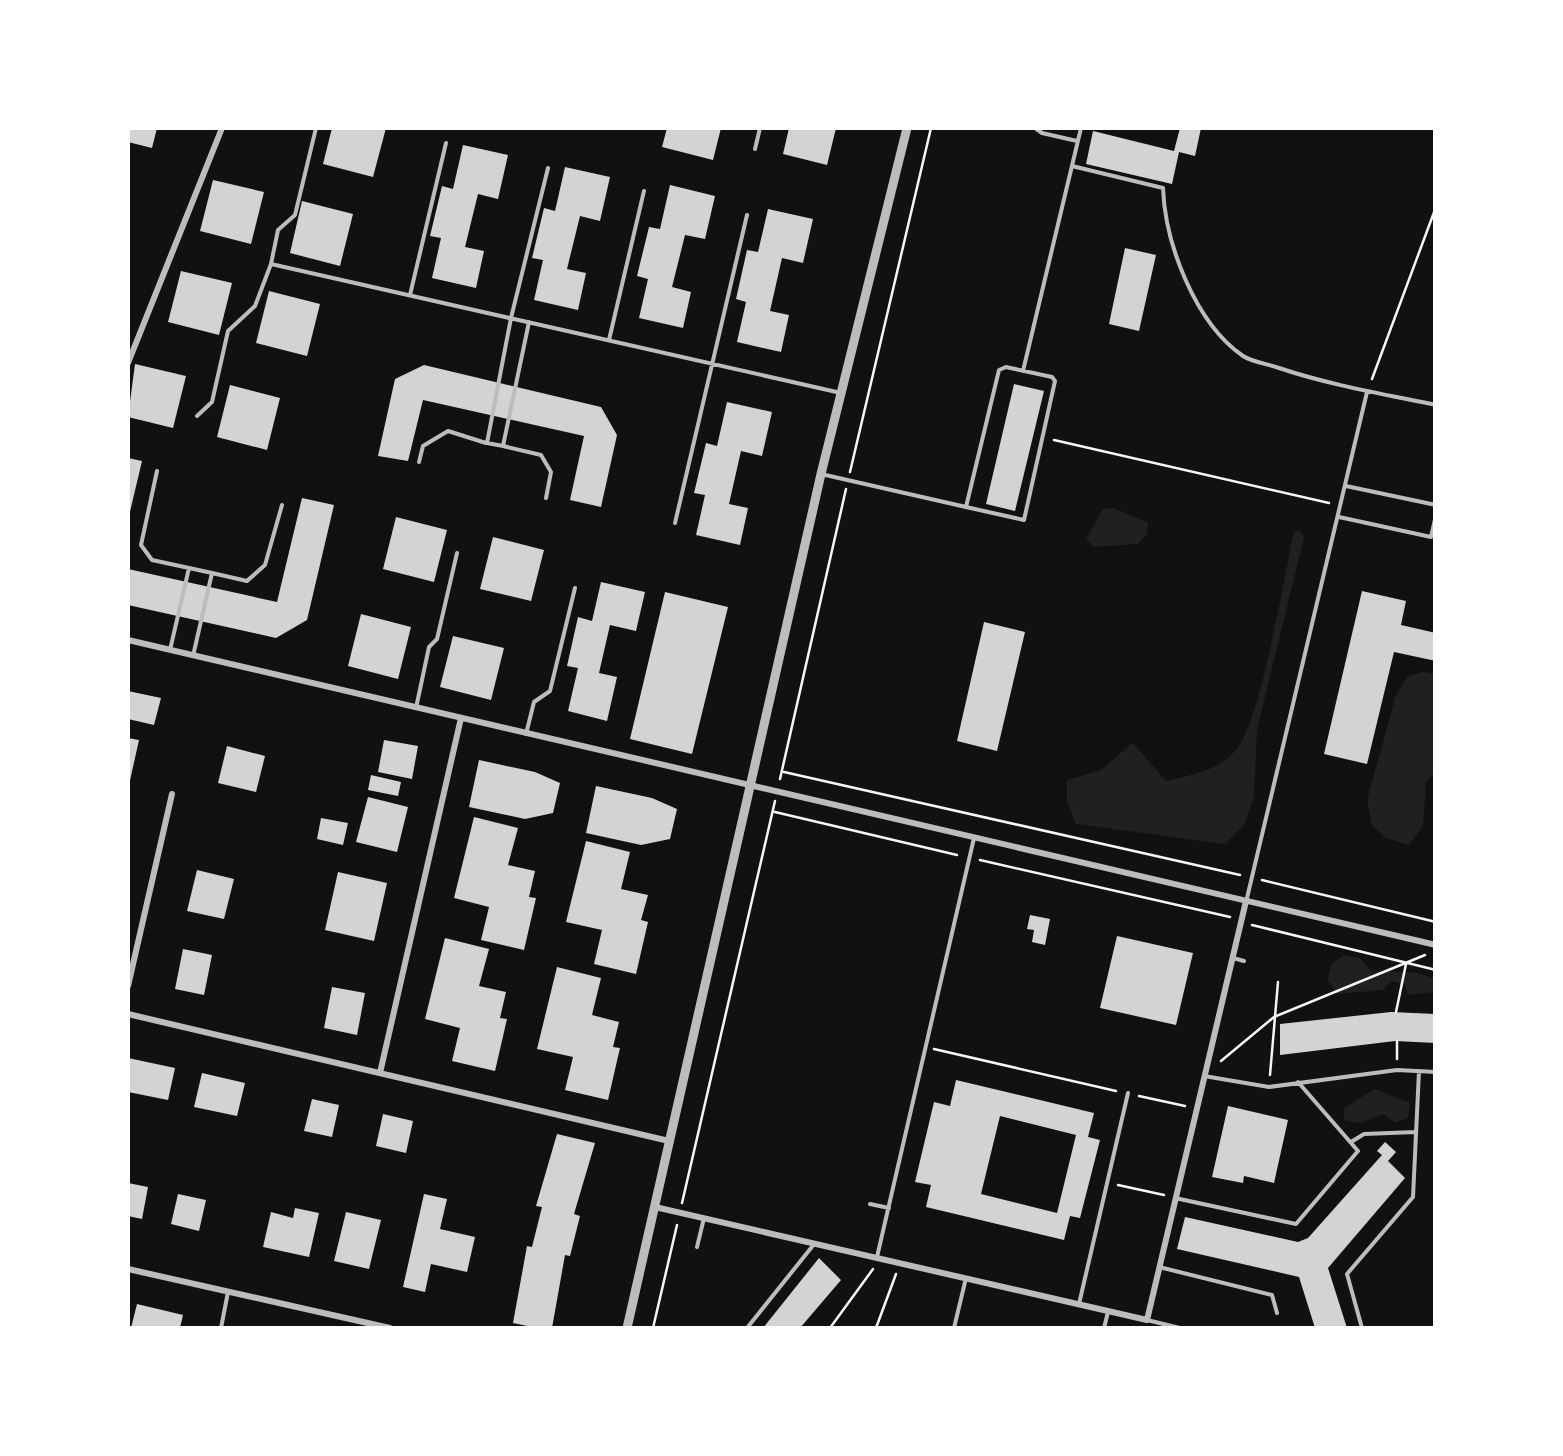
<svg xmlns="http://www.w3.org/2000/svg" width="1563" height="1456" viewBox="0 0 1563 1456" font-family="Manrope,sans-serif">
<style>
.green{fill:#202020}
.building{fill:#d3d3d3;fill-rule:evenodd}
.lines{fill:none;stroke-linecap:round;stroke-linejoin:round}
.path{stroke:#f5f5f5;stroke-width:2.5}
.service{stroke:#bcbcbc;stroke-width:4}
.minor{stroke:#bcbcbc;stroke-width:6}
.tertiary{stroke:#bcbcbc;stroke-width:9}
</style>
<rect width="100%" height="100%" fill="#111"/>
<path class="green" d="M1113,508L1148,522L1147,534L1138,544L1093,547L1086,539L1103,509Z
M1300,530L1304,537L1257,730L1254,796L1245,824L1225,844L1076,824L1067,801V780L1099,771L1133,743L1166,781C1191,775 1218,771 1236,750C1261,721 1284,576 1294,532Z
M1423,672L1435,674V773L1426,782L1423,826L1409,845L1386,838L1372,826L1367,800L1396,695L1408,676Z
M1344,955L1360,958L1371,971C1395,973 1413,969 1435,979V992L1408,995L1405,985L1392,981L1382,990L1338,994L1327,980L1332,964Z
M1375,1089L1410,1103L1408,1117L1396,1123L1383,1114L1360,1123L1344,1120V1108Z"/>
<path class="building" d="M128,128H157L152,148L128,142Z
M332,128H386L373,177L323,164Z
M667,128H721L713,160L662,147Z
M789,128H836L827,165L783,154Z
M1180,128H1201L1195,156L1179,152L1172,184L1086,164L1093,131L1174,151Z
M463,145L508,155L498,199L478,194L465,247L484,251L476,288L432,278L441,238L430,236L442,186L453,189Z
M565,167L610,177L600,221L580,216L567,269L586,273L578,310L534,300L543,260L532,258L544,208L555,211Z
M213,180L264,192L251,244L200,231Z
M670,185L715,196L705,239L685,235L672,287L691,292L683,328L639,318L648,279L637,276L649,227L660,229Z
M302,201L353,214L340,266L290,253Z
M768,209L813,219L803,263L782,258L770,311L789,315L781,352L737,342L746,302L736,299L747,250L758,252Z
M1125,248L1156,255L1139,331L1109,324Z
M181,271L232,283L219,335L168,322Z
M269,291L320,304L307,356L256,343Z
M135,364L186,376L173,428L128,417Z
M424,365L601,407L617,435L601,507L570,500L584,436L423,400L408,461L378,456L395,379Z
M1014,384L1044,391L1015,511L986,504Z
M230,385L280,398L267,450L217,437Z
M727,402L772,412L762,456L741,451L729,504L748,508L740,545L696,535L705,495L694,493L706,443L717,446Z
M128,458L142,461L129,516H128Z
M302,498L334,505L307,620L276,638L128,605V569L277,602Z
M396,517L447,530L434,582L383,569Z
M493,537L544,550L531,601L480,589Z
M601,582L645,592L636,631L610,625L599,673L617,677L607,721L568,711L578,668L567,666L578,617L592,621Z
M1362,591L1406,601L1401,625L1436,633V661L1394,652L1367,764L1324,754Z
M665,592L728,607L692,754L630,739Z
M361,614L411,627L398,679L348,666Z
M984,622L1025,632L997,751L957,741Z
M453,636L504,648L491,700L440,687Z
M128,691L161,698L154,725L128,719Z
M128,738L139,740L129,785L128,784Z
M384,740L418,746L412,779L378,772Z
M227,746L265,756L256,792L218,783Z
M479,760L535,772L560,783L553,813L525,819L469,807Z
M371,775L401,782L398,796L368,790Z
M596,786L652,798L677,809L670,839L641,845L586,833Z
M368,797L408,807L397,852L356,842Z
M474,817L518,828L508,865L535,871L529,897L536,898L524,950L481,940L489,907L454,898Z
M321,818L348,823L343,845L317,839Z
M586,841L630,852L621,889L648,895L641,920L648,922L636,974L594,964L602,930L566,922Z
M197,870L234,879L224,919L187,911Z
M338,872L387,883L374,941L325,930Z
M1030,915L1050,919L1045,945L1032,942L1034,930L1027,929Z
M1117,936L1193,953L1176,1025L1100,1008Z
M445,938L489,949L479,986L506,992L500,1018L507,1019L495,1071L452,1061L460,1028L425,1019Z
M183,949L212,955L204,995L175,989Z
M557,967L601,978L592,1015L619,1022L613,1047L620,1048L608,1100L565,1090L573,1057L537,1049Z
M332,987L365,993L357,1035L324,1028Z
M1391,1012L1436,1014V1043L1395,1041L1280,1055V1024Z
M128,1058L175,1068L168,1100L128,1092Z
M202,1073L245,1083L237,1116L194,1107Z
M956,1080L1094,1113L1088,1137L1100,1140L1080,1218L1070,1216L1064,1240L926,1207L931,1185L915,1182L934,1102L950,1106ZM1000,1116L1076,1135L1057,1213L981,1194Z
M312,1099L339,1105L332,1137L304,1131Z
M1228,1106L1288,1120L1274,1183L1244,1176L1243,1183L1212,1177Z
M383,1114L413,1121L406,1153L376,1146Z
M557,1134L595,1143L574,1214L580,1216L570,1256L565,1255L552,1328H537L513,1323L527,1246L532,1247L542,1207L536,1206Z
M1385,1142L1396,1152L1388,1161L1405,1178L1328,1268L1347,1328H1315L1299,1277L1177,1249L1185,1217L1298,1242L1308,1238L1382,1155L1377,1151Z
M128,1183L148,1187L142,1219L128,1216Z
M178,1194L206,1200L199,1231L171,1224Z
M424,1194L447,1199L440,1229L475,1237L467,1272L431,1264L425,1292L403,1287Z
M295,1208L319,1213L309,1257L263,1247L271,1212L293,1218Z
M346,1212L381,1220L369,1269L334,1261Z
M819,1258L841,1280L800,1328H763Z
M137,1304L183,1315L180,1328H131Z"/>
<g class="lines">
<path class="path" d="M1372,379L1436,207
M1054,440L1329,503
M850,472L931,128
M784,772L1240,875
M780,779L846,489
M775,812L957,855
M980,860L1230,917
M1262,880L1436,922
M1252,925L1436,970
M1396,1012L1406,964
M1397,1041V1059
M934,1049L1116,1091
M1221,1061L1274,1017L1425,955
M1270,1075L1278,982
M1139,1096L1185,1106
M1118,1185L1164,1195
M682,1203L775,801
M653,1328L677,1225
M830,1328L873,1269
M876,1328L896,1274"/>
<path class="service" d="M1035,128L1042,133L1077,141
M755,149L760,128
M1072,166L1163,188C1165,243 1195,323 1243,356C1252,362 1268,364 1279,368C1330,385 1383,394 1436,405
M271,264L278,230L295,215L316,128
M410,295L446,143
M529,322L503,446L487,443L511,318L548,168
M609,340L644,191
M1023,371L1081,128
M197,416L212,402L228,331L255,306L271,264L841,393
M503,446L541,455L551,472L546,498
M419,462L423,446L448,431L486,443
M157,471L141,545L152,560L189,568L170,650
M821,474L966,507L999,370L1006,367L1052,377L1055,381L1024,520L966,507
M1346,486L1436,505
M1339,517L1431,537L1436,515
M675,523L747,215
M189,568L212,573
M193,656L212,573L247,581L265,565L282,505
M416,708L429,647L437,639L457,553
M526,734L534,702L550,691L575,588
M1247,898L1367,392
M1233,958L1244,961
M1204,1076L1269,1087L1397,1070L1436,1072
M1351,1142L1364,1134L1416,1132
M1175,1198L1296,1224L1358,1151L1298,1082
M870,1204L889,1208
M697,1247L704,1218
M877,1257L974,838
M1159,1267L1272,1295L1277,1313
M1079,1304L1128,1093
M1147,1320L1180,1328
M221,1328L228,1292
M747,1328L815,1243
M954,1328L966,1278
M1104,1328L1108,1312
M1362,1328L1347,1274L1413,1197L1419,1071"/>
<path class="minor" d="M128,363L222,128
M128,640L1436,945
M128,986L172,794
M128,1014L669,1141
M380,1073L461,718
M655,1207L1147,1320L1246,901
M128,1269L390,1328"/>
<path class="tertiary" d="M627,1328L821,474L907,128"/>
</g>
<rect width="1563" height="1456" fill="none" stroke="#ffffff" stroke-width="260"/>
</svg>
